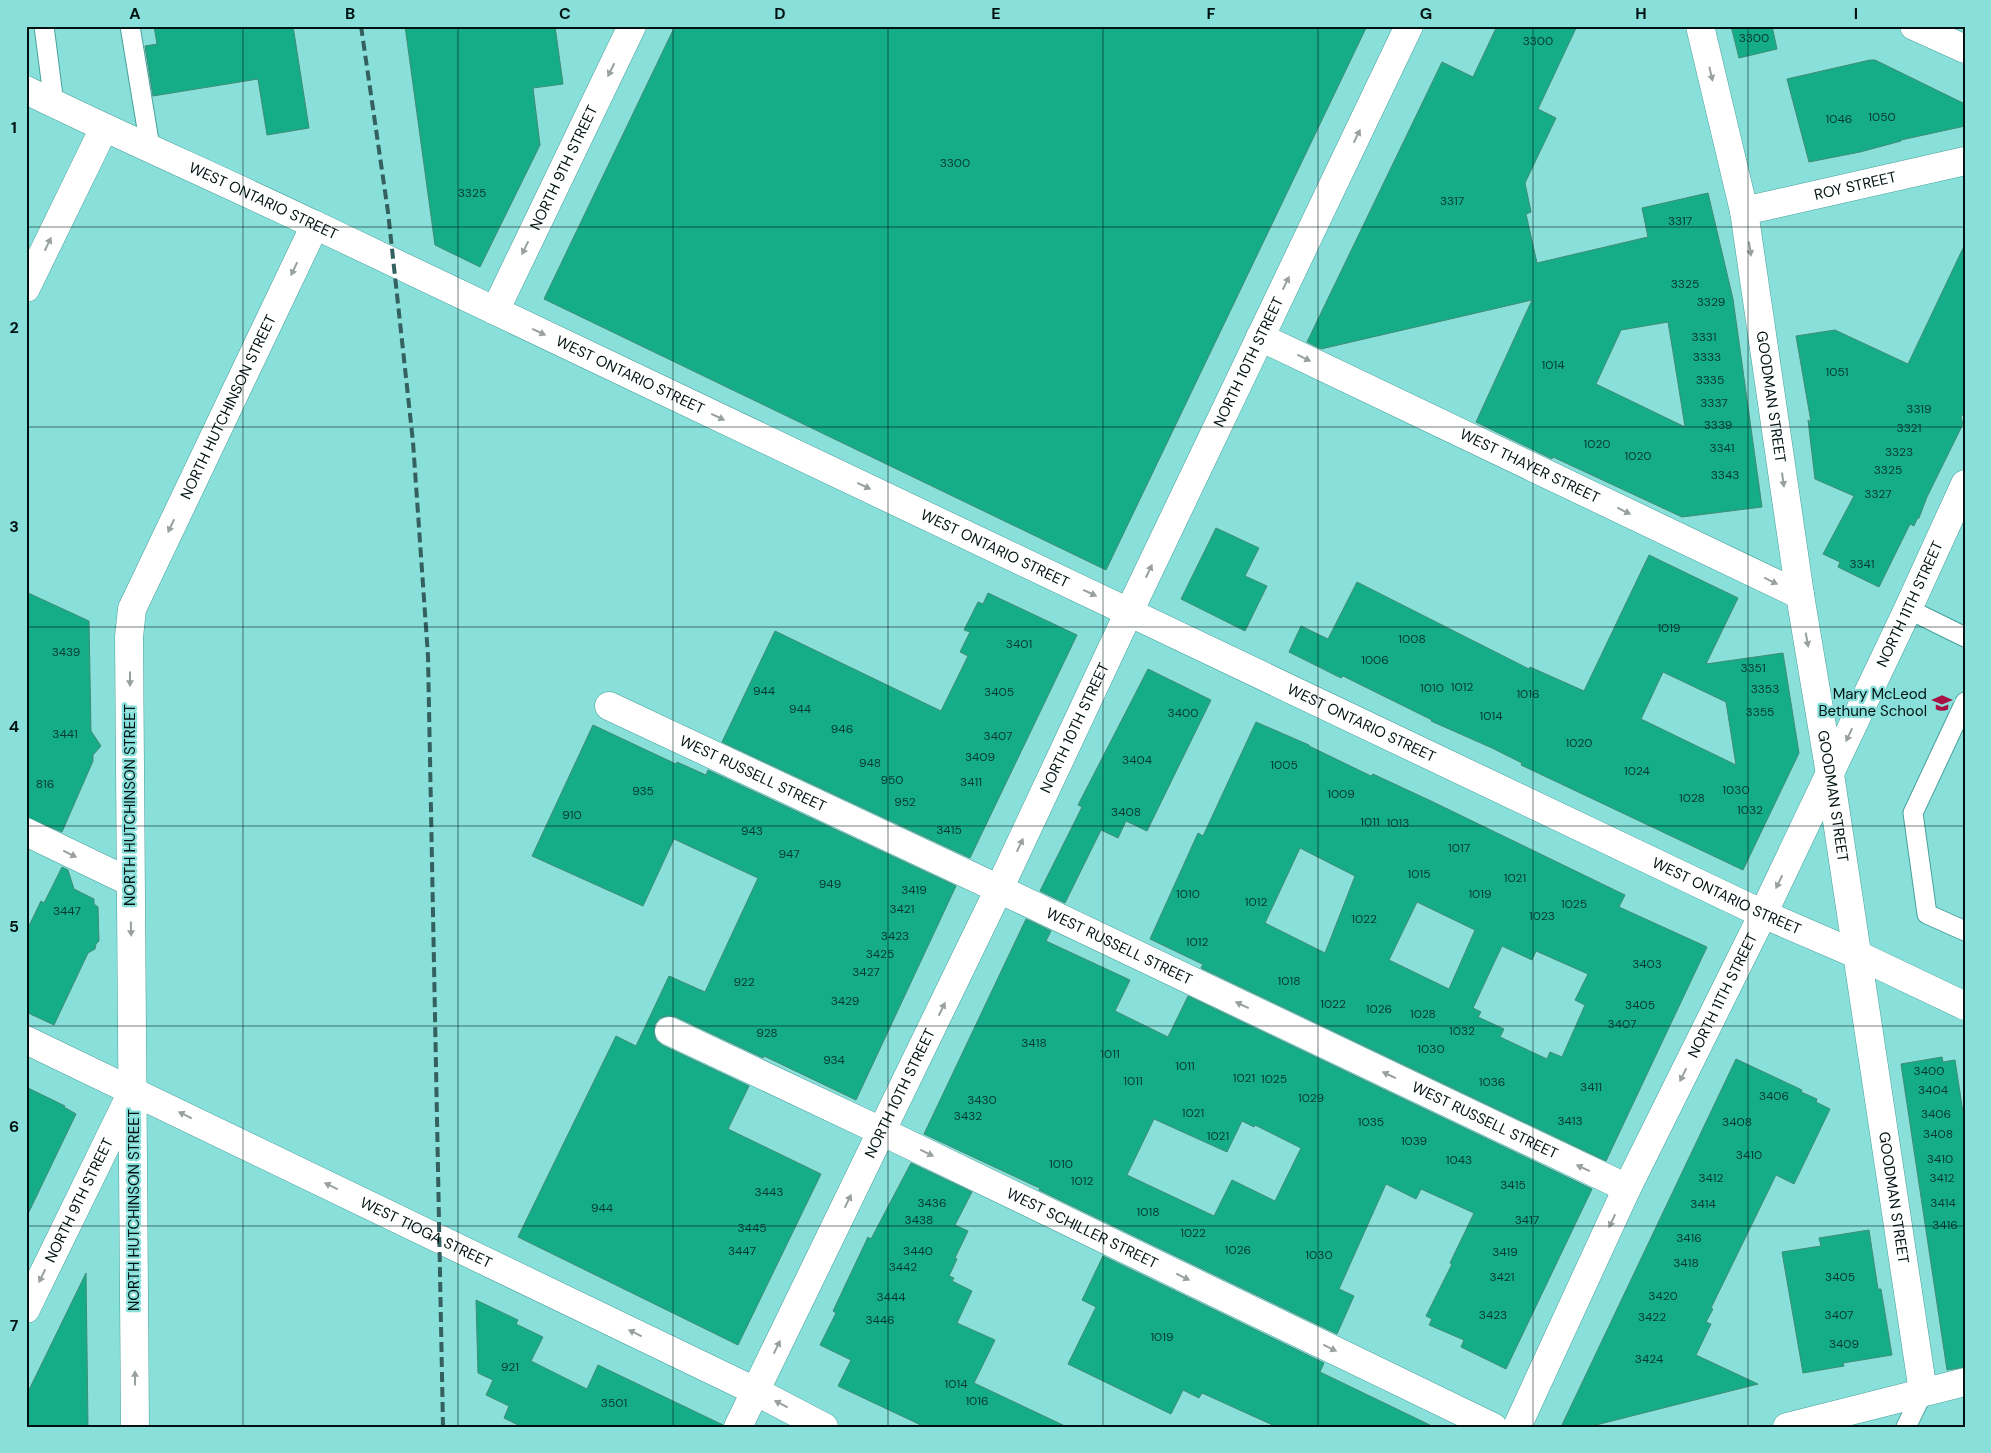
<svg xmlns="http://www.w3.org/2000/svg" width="1991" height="1453" viewBox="0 0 1991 1453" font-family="'DM Sans',sans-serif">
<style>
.building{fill:#15ac88;stroke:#408c74;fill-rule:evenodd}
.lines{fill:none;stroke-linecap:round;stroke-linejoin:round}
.service-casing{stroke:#49a19c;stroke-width:21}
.minor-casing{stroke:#49a19c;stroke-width:29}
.tertiary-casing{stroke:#49a19c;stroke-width:29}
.service{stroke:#fff;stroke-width:19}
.minor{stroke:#fff;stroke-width:28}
.tertiary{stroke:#fff;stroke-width:28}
.rail{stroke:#34615f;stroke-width:4;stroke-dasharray:10 5;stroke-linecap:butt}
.oneway{fill:#99a1a0}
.grid{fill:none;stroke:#001312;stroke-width:1;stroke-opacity:0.55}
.labels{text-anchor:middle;stroke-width:4.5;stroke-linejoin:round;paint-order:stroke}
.number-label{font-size:12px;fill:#053930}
.street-label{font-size:15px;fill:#001312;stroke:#89dfda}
.poi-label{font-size:15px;fill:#001312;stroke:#89dfda;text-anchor:end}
.neatline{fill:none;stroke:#001312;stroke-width:2}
.grid-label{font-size:16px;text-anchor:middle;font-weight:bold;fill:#001312}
</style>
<rect width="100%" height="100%" fill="#89dfda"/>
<path class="building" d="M154,26H293L309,128L267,135L258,79L153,96L145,46L157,44Z
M405,26H555L563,84L533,88L540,145L480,267L435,245Z
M675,26H1367L1106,570L544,299Z
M1497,26H1577L1538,109L1556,118L1525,183L1531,212L1526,214L1537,263L1648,237L1642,208L1708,193L1733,299L1762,507L1682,517L1553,457L1552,459L1476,422L1532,300L1321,349L1307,342L1442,62L1473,77ZM1668,322L1673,352L1685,427L1596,384L1621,330Z
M1731,26H1772L1777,49L1739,58Z
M1870,60H1875L1965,104V126L1901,140V141L1860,152L1809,162L1787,79Z
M1965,244V411L1961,417L1963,424L1927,497L1919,518L1917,519L1914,526L1910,524L1879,587L1838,567L1840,562L1823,554L1854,496L1815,479L1808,420L1811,422L1796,336L1835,330L1908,364Z
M1216,528L1259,548L1245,576L1267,586L1245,631L1181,599Z
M1649,555L1738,598L1706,664L1783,653L1799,753L1743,870L1521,765L1522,763L1492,748L1431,721L1432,720L1343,676L1341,678L1289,652L1301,626L1328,639L1357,582L1529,669L1530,667L1584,691ZM1663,672L1726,702L1736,765L1641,719Z
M26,592L89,621L91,731L101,746L93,755V761L62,832L26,817Z
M988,593L1077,635L970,858L722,742L775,631L941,711L968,656L960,652L970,632L964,630L978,602L983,604Z
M1148,669L1211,700L1147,831L1126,821L1118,838L1101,830L1065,903L1040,891L1082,807L1078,805Z
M1256,722L1309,745V746L1371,776L1373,774L1431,801L1625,895L1619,907L1707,947L1606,1161L1201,968L1203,964L1200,963L1150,939L1198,833L1203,836ZM1300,848L1355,876L1325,953L1265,923ZM1417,902L1475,930L1449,989L1389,960ZM1502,946L1532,960L1536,951L1588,974L1575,1000L1585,1005L1562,1057L1550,1052L1547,1059L1500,1037L1504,1029L1478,1017L1481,1012L1473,1008Z
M593,725L676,764L677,762L706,775L708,770L956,886L856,1100L764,1056L763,1058L676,1017L667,1016L660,1018L655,1024L654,1033L656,1040L662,1045L749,1086L728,1129L821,1174L738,1345L518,1237L616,1036L636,1046L669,976L705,992L758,878L674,839L643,906L532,856Z
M62,867L68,870L74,889L94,899V904L98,907L99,941L96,944L95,949L88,953L54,1025L26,1012V932L41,901L44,903Z
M1026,919L1051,931L1046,941L1130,980L1115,1011L1168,1037L1188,996L1592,1189L1506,1369L1461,1347L1464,1340L1429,1325L1432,1319L1426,1316L1452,1264L1450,1263L1474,1213L1421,1189L1416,1199L1386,1184L1339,1289L1354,1296L1337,1334L1039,1190L1040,1188L1035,1186L924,1134ZM1154,1119L1227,1152L1242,1121L1254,1127L1255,1125L1301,1148L1275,1201L1232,1180L1214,1216L1127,1175Z
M1942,1057L1943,1062L1955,1060L1965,1125V1367L1947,1370L1901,1064Z
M1736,1059L1802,1090L1801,1092L1817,1099L1816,1102L1830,1109L1794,1184L1776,1175L1711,1308L1713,1309L1706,1322L1711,1324L1696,1355L1758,1384L1588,1427H1561Z
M26,1087L65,1106L64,1107L76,1114L26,1218Z
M911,1163L972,1192L955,1225L968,1231L955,1258L957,1259L949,1276L954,1278L952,1281L972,1291L957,1323L995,1340L974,1383L1067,1427H925L838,1386L851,1360L820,1345L836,1313L833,1311L868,1237L871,1239Z
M1869,1230L1878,1289H1881L1892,1355L1843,1363L1844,1366L1803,1373L1782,1252L1821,1246L1819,1238Z
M1103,1256L1324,1363L1320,1372L1434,1427H1277L1202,1393L1199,1398L1183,1390L1171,1414L1068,1364L1096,1307L1082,1300Z
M86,1273L88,1427H26V1396Z
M476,1300L518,1320L516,1324L543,1337L531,1361L587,1389L598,1365L723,1425V1427H522L504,1418L509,1406L486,1395L493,1380L478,1373Z"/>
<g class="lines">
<defs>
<path id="service" d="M44,26L54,104
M130,26L150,147
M1908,609L1965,637
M1965,702L1913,813L1927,914L1965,931
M1906,1427L1923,1392"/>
<g id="minor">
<path id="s1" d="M1700,26L1744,211L1800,595L1830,774L1923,1392"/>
<path d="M1914,26L1965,49"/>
<path id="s2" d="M26,90C122,137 219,179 315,225L1763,914L1858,955L1965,1006"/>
<path id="s3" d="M1744,211L1965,161"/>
<path d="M26,288L104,128"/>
<path id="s4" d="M495,311L632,26"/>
<path id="s5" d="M1260,337L1800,595"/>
<path id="s6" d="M609,706L999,889L1627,1188"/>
<path d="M26,832L130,882"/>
<path id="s7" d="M669,1031L883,1132L1493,1427"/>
<path id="s8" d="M26,1040L755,1391L824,1427"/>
<path id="s9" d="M135,1427L129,637L132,609L315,225"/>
<path id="s10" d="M738,1427L999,889L1129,612L1409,26"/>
<path id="s11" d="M1517,1427L1627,1188L1763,914L1908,609L1965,484"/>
</g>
<g id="tertiary">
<path id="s12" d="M26,1309L133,1090"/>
<path d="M1787,1427L1965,1382"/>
</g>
</defs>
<use href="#service" class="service-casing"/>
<use href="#minor" class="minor-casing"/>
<use href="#tertiary" class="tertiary-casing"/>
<use href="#service" class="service"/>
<use href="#minor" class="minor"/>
<use href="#tertiary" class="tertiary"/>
<path class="rail" d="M361,26L388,212L413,442L428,656L443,1427"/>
</g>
<defs><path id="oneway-solid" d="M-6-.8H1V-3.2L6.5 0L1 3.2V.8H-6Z" transform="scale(1.25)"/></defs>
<g class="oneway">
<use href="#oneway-solid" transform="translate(611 70) rotate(116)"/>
<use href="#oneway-solid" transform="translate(1711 74) rotate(77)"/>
<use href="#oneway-solid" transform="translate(1357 136) rotate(-64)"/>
<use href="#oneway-solid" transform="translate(48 244) rotate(-64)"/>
<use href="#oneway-solid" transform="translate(525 248) rotate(116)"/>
<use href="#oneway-solid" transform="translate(1750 249) rotate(82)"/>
<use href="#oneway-solid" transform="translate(294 269) rotate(115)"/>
<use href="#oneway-solid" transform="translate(1286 283) rotate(-64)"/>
<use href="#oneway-solid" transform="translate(539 332) rotate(25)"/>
<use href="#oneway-solid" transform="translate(1304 358) rotate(26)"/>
<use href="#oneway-solid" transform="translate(718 417) rotate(25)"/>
<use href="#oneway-solid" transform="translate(1783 480) rotate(82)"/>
<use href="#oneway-solid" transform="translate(864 486) rotate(25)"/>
<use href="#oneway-solid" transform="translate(1624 511) rotate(26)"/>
<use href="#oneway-solid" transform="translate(171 526) rotate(115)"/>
<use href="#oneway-solid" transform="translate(1149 571) rotate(-65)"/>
<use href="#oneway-solid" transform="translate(1771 581) rotate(26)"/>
<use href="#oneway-solid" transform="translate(1090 593) rotate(25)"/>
<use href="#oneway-solid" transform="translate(1807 640) rotate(80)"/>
<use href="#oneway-solid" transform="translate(130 679) rotate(90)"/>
<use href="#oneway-solid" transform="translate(1849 735) rotate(115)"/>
<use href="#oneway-solid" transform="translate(1020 845) rotate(-65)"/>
<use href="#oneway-solid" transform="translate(70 854) rotate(26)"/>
<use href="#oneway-solid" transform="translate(1779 882) rotate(116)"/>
<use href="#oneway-solid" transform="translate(131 929) rotate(89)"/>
<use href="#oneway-solid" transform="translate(1242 1005) rotate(-155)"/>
<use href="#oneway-solid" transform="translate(942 1009) rotate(-64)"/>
<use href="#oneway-solid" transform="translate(1389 1075) rotate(-155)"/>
<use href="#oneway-solid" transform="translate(1683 1075) rotate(116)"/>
<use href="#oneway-solid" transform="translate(185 1115) rotate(-154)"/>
<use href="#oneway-solid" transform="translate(927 1153) rotate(26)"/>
<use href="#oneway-solid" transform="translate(1583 1168) rotate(-155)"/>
<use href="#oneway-solid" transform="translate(331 1186) rotate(-154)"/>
<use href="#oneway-solid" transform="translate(848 1201) rotate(-64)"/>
<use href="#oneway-solid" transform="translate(1612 1221) rotate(115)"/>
<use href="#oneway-solid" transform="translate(42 1276) rotate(116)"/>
<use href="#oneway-solid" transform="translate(1183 1277) rotate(26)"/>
<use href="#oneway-solid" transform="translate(635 1333) rotate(-154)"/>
<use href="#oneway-solid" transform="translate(777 1347) rotate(-64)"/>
<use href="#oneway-solid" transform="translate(1330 1348) rotate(26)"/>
<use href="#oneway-solid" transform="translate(135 1378) rotate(-90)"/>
<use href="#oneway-solid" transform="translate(781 1404) rotate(-153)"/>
</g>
<path class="grid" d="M243,26V1427M458,26V1427M673,26V1427M888,26V1427M1103,26V1427M1318,26V1427M1533,26V1427M1748,26V1427M26,227H1965M26,427H1965M26,627H1965M26,826H1965M26,1026H1965M26,1226H1965"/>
<defs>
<symbol id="school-bare" viewBox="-9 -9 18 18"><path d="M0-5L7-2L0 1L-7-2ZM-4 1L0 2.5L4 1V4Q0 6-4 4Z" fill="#a71143" stroke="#89dfda" stroke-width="2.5" paint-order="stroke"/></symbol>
</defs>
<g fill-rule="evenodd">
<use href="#school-bare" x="1928" y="689" width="28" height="28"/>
</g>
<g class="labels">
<g class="number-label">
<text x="1754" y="42">3300</text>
<text x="1538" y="45">3300</text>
<text x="1882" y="121">1050</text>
<text x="1839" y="123">1046</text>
<text x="955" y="167">3300</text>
<text x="472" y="197">3325</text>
<text x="1452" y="205">3317</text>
<text x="1680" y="225">3317</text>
<text x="1685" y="288">3325</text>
<text x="1711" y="306">3329</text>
<text x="1704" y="341">3331</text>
<text x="1707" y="361">3333</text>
<text x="1553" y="369">1014</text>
<text x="1837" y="376">1051</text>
<text x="1710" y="384">3335</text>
<text x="1714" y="407">3337</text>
<text x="1919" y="413">3319</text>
<text x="1718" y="429">3339</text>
<text x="1909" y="432">3321</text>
<text x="1597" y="448">1020</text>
<text x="1722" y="452">3341</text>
<text x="1899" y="456">3323</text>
<text x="1638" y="460">1020</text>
<text x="1888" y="474">3325</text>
<text x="1725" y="479">3343</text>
<text x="1878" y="498">3327</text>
<text x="1862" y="568">3341</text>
<text x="1669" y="632">1019</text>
<text x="1412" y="643">1008</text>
<text x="1019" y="648">3401</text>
<text x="66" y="656">3439</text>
<text x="1375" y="664">1006</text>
<text x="1753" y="672">3351</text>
<text x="1462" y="691">1012</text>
<text x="1432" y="692">1010</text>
<text x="1765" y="693">3353</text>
<text x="764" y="695">944</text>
<text x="999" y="696">3405</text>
<text x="1528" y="698">1016</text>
<text x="800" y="713">944</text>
<text x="1760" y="716">3355</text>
<text x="1183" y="717">3400</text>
<text x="1491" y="720">1014</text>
<text x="842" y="733">946</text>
<text x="65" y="738">3441</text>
<text x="998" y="740">3407</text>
<text x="1579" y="747">1020</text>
<text x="980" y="761">3409</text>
<text x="1137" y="764">3404</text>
<text x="870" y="767">948</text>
<text x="1284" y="769">1005</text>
<text x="1637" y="775">1024</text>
<text x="892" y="784">950</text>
<text x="971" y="786">3411</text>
<text x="45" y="788">816</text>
<text x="1736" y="794">1030</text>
<text x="643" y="795">935</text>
<text x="1341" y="798">1009</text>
<text x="1692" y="802">1028</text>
<text x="905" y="806">952</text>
<text x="1750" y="814">1032</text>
<text x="1126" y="816">3408</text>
<text x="572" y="819">910</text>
<text x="1370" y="826">1011</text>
<text x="1398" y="827">1013</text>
<text x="949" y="834">3415</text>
<text x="752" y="835">943</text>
<text x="1459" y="852">1017</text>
<text x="789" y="858">947</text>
<text x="1419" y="878">1015</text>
<text x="1515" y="882">1021</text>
<text x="830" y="888">949</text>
<text x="914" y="894">3419</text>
<text x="1188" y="898">1010</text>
<text x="1480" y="898">1019</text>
<text x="1256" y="906">1012</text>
<text x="1574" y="908">1025</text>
<text x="902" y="913">3421</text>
<text x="67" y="915">3447</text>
<text x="1542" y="920">1023</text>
<text x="1364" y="923">1022</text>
<text x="895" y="940">3423</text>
<text x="1197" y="946">1012</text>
<text x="880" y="958">3425</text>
<text x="1647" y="968">3403</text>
<text x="866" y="976">3427</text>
<text x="1289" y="985">1018</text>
<text x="744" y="986">922</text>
<text x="845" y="1005">3429</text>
<text x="1333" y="1008">1022</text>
<text x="1640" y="1009">3405</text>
<text x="1379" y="1013">1026</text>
<text x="1423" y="1018">1028</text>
<text x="1622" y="1028">3407</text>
<text x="1462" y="1035">1032</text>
<text x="767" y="1037">928</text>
<text x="1034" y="1047">3418</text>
<text x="1431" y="1053">1030</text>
<text x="1110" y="1058">1011</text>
<text x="834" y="1064">934</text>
<text x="1185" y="1070">1011</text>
<text x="1929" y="1075">3400</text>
<text x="1244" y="1082">1021</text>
<text x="1274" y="1083">1025</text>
<text x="1133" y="1085">1011</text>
<text x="1492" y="1086">1036</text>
<text x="1591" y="1091">3411</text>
<text x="1933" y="1094">3404</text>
<text x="1774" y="1100">3406</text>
<text x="1311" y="1102">1029</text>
<text x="982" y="1104">3430</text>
<text x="1193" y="1117">1021</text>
<text x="1936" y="1118">3406</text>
<text x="968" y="1120">3432</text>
<text x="1570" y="1125">3413</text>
<text x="1371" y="1126">1035</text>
<text x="1737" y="1126">3408</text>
<text x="1938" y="1138">3408</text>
<text x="1218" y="1140">1021</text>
<text x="1414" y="1145">1039</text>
<text x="1749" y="1159">3410</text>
<text x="1940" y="1163">3410</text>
<text x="1459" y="1164">1043</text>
<text x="1061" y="1168">1010</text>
<text x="1711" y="1182">3412</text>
<text x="1942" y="1182">3412</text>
<text x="1082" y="1185">1012</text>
<text x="1513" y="1189">3415</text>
<text x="769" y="1196">3443</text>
<text x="932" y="1207">3436</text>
<text x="1943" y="1207">3414</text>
<text x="1703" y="1208">3414</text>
<text x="602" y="1212">944</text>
<text x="1148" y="1216">1018</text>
<text x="919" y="1224">3438</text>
<text x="1527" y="1224">3417</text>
<text x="1945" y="1229">3416</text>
<text x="752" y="1232">3445</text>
<text x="1193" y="1237">1022</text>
<text x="1689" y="1242">3416</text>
<text x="1238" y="1254">1026</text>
<text x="742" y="1255">3447</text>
<text x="918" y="1255">3440</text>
<text x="1505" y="1256">3419</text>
<text x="1319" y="1259">1030</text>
<text x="1686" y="1267">3418</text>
<text x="903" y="1271">3442</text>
<text x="1502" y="1281">3421</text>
<text x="1840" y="1281">3405</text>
<text x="1663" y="1300">3420</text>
<text x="891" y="1301">3444</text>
<text x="1493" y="1319">3423</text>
<text x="1839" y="1319">3407</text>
<text x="1652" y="1321">3422</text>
<text x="880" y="1324">3446</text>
<text x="1162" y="1341">1019</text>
<text x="1844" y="1348">3409</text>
<text x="1649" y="1363">3424</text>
<text x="510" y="1371">921</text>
<text x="956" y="1388">1014</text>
<text x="977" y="1405">1016</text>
<text x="614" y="1407">3501</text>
</g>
<g class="street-label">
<text dy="5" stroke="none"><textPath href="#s4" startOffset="159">NORTH 9TH STREET</textPath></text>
<text dy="5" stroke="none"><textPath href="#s3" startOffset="114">ROY STREET</textPath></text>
<text dy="5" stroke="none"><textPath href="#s2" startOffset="262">WEST ONTARIO STREET</textPath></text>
<text dy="5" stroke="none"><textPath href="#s10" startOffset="1181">NORTH 10TH STREET</textPath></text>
<text dy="5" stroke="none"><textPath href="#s2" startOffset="668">WEST ONTARIO STREET</textPath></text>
<text dy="5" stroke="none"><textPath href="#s1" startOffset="378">GOODMAN STREET</textPath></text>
<text dy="5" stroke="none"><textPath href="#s9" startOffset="1042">NORTH HUTCHINSON STREET</textPath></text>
<text dy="5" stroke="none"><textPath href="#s5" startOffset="299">WEST THAYER STREET</textPath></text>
<text dy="5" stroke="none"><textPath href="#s2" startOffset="1072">WEST ONTARIO STREET</textPath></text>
<text dy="5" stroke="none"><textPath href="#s11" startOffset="912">NORTH 11TH STREET</textPath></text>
<text dy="5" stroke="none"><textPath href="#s2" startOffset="1478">WEST ONTARIO STREET</textPath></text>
<text dy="5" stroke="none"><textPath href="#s10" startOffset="776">NORTH 10TH STREET</textPath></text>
<text dy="5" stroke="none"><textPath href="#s6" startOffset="159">WEST RUSSELL STREET</textPath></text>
<text dy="5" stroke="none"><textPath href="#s1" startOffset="782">GOODMAN STREET</textPath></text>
<text transform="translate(130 805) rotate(-90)" y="5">NORTH HUTCHINSON STREET</text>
<text dy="5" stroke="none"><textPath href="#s2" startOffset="1882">WEST ONTARIO STREET</textPath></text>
<text dy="5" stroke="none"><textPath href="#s6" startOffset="564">WEST RUSSELL STREET</textPath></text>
<text dy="5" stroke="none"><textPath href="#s11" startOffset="478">NORTH 11TH STREET</textPath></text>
<text dy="5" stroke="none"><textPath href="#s10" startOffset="371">NORTH 10TH STREET</textPath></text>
<text dy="5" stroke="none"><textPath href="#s6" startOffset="969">WEST RUSSELL STREET</textPath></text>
<text dy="5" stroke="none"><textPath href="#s1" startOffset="1188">GOODMAN STREET</textPath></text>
<text dy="5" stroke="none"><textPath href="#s12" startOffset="121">NORTH 9TH STREET</textPath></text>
<text transform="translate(134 1210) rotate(-90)" y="5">NORTH HUTCHINSON STREET</text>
<text dy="5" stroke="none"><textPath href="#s7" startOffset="458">WEST SCHILLER STREET</textPath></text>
<text dy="5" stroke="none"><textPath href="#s8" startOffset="444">WEST TIOGA STREET</textPath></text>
</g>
<g class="poi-label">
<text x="1927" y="699">Mary McLeod<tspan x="1927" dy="17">Bethune School</tspan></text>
</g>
</g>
<rect width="1991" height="1453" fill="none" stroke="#89dfda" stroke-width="55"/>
<rect x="28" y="28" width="1936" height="1398" class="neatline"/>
<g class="grid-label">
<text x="135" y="19">A</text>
<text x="350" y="19">B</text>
<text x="565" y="19">C</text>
<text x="780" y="19">D</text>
<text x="996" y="19">E</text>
<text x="1211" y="19">F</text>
<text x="1426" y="19">G</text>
<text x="1641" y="19">H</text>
<text x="1856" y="19">I</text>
<text x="14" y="133">1</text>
<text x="14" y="333">2</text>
<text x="14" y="532">3</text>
<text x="14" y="732">4</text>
<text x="14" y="932">5</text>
<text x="14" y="1132">6</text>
<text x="14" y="1331">7</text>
</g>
</svg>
